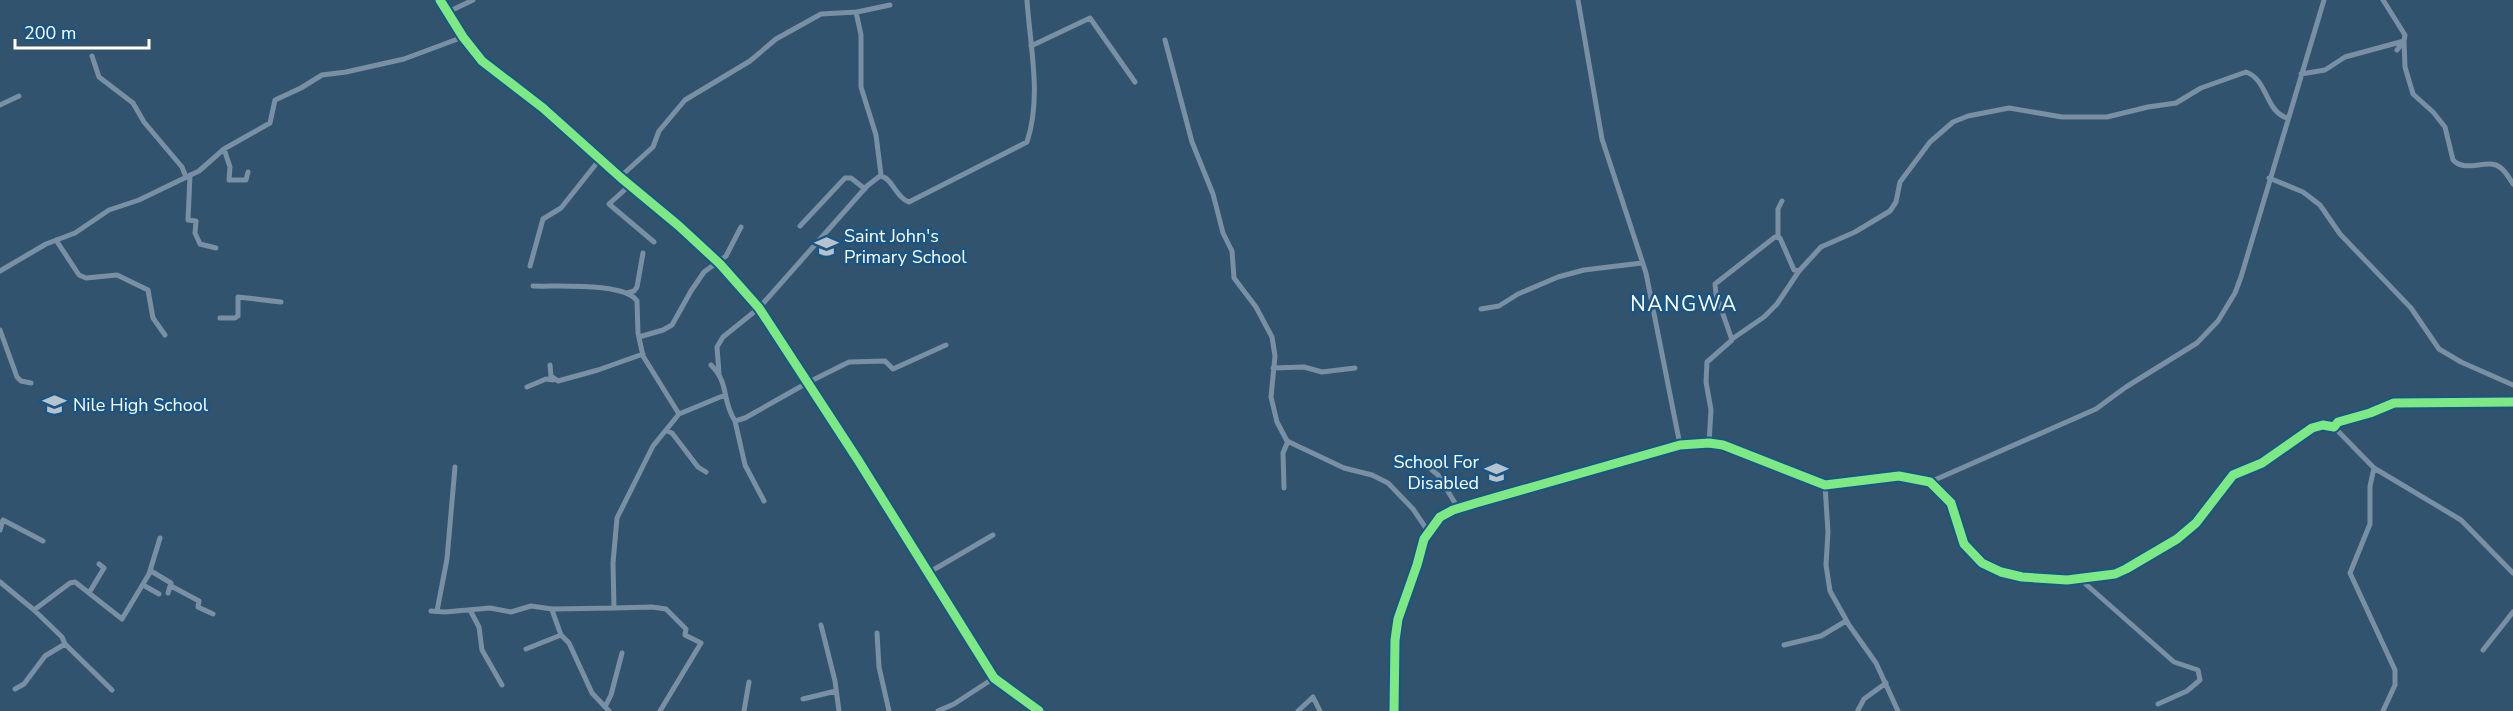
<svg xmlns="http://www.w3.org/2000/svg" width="2513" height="711" viewBox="0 0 2513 711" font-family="'Nunito Sans',sans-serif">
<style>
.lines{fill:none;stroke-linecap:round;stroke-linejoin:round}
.minor{stroke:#798fa3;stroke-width:5}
.cycleway-casing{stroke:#195686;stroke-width:13}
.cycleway{stroke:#7ce984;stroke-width:9}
.labels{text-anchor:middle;stroke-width:5;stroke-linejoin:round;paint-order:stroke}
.poi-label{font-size:18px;fill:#fff;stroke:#195686;text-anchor:start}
.quarter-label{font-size:21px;letter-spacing:1.5px;fill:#fff;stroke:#195686}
</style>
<rect width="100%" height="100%" fill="#32536e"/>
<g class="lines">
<path class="minor" d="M440,0L463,37L482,61L543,108L620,177L679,226L720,264L759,308L858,460L994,678L1039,711
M1578,0L1602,139L1646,273L1680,445
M2383,0L2405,35L2404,41L2397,50
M448,12L473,0
M856,12L861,35V87L876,135L881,175
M1165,40L1192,142L1213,194L1223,233L1232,251L1234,278L1256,307L1272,337L1275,356L1271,397L1277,422L1287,441L1344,468L1372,475L1388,483L1413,509L1428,531
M1031,46L1090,18L1135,82
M92,56L99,77L133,103L144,122L182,167L186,177
M2301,74L2325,70L2345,57L2404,41L2405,67L2413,94L2433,112L2445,127L2453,160C2466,174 2488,157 2501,168C2506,172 2510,179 2513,184
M0,105L19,96
M224,149L230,167L229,180H246L248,172
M190,175L188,220L196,221L195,233L200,244L216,248
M620,177L653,147L659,131L685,100L750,61L776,39L821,14L857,12L890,5
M2269,178L2303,192L2320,205L2340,234L2411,308L2439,349L2461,362L2513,385
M630,185L609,204L654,242
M800,226L845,178H851L865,189
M1778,236V209L1782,201
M56,240L79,275L86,278L117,275L148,290L153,318L165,335
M530,266L543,219L561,208L600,159
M0,271L46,244L75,233L109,210L139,200L199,171L224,149L270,123L275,100L301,88L322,75L346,72L404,59L463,37
M533,286C556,287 625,282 637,301L638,333L643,356L679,414L653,446L617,518L613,563L614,608L553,609L552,610L561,635L569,643L592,693L609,711
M627,293L634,291L637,287L643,253
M1481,309L1499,306L1518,294L1558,277L1584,270L1642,263
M220,318H235L238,316V297L281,302
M0,330L17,377L21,381L31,383
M639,337L663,330L672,325L691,291L704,272L726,256L741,227
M1732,339L1764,317L1777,304L1799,271L1821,247L1855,232L1890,211L1896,202L1900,182L1930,142L1953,122L1968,116L2009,108L2062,117H2107L2148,107L2176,103L2201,88L2246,72C2268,80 2265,111 2287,118
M550,365L551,376L558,381L598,370L643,354
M711,365C730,384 721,399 735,421
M1273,368L1304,367L1322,372L1355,368
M719,373L717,347L723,337L759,308L867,186L880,176C892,177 896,198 909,202L1027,142C1042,97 1030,47 1027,0
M527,387L546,379L553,380
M679,414L725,395
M2334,427L2374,468L2461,520L2513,573
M667,431L672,433L698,467L706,472
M1709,443L1711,410L1706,382L1707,362L1732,340L1716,294L1715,284L1775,237L1780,238L1794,270L1799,271
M2374,468L2370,486V524L2350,573L2395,670V685L2383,711
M1431,469L1438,475L1458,508
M1930,482L2096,409L2126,387L2197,343L2218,321L2235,293L2241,277L2324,0
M1825,485L1828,532L1826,565L1830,591L1849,625L1876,663L1898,711
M1284,488L1283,453L1288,441
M764,501L745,465L735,421L745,418L807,383L849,362L885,361L893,369L946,345
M0,530L3,520L43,541
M151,571L171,583L168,593
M928,573L993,535
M2080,579L2174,662L2198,670L2200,680L2187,691L2158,704
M0,582L34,610L70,583L75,582L122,619L149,574L160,538
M143,585L159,594
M171,586L199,601L198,607L213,614
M89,593L104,568L99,564
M614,608L652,607L666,609L686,629L685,635L701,643L660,711
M470,610L479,627L482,650L502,685
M431,611L445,612L490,608L511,612L531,606L552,609
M437,611L447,559L455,467
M821,625L835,681L839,711
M877,633L879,667L889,711
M65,644L112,690
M1784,645L1821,636L1846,621
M526,649L561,635
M2483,650L2513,612
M15,689L24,684L45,656L65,644L62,637L34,610
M803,699L836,691
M605,707L611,695L622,653
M1858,710L1864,699L1886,683
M744,711L749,682
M938,711L954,704L994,678
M1298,711L1313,697L1320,711
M1394,711L1395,640L1398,619L1417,565L1424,539L1440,517L1453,510L1476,503L1680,445L1709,443L1723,445L1825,485L1899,476L1930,482L1951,503L1964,544L1982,563L2001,572L2022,577L2067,580L2115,574L2126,569L2177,539L2196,523L2233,475L2262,463L2312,428L2323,425L2334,427L2338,422L2370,413L2394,403L2513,402"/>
<defs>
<path id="cycleway" d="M440,0L463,37L482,61L543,108L620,177L679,226L720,264L759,308L858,460L994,678L1039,711
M1394,711L1395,640L1398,619L1417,565L1424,539L1440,517L1453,510L1476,503L1680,445L1709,443L1723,445L1825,485L1899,476L1930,482L1951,503L1964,544L1982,563L2001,572L2022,577L2067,580L2115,574L2126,569L2177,539L2196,523L2233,475L2262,463L2312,428L2323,425L2334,427L2338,422L2370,413L2394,403L2513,402"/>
</defs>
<use href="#cycleway" class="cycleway-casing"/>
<use href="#cycleway" class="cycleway"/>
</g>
<defs>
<symbol id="school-bare" viewBox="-9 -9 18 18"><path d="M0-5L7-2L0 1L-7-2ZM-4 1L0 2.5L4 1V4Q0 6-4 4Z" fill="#b7c3cc" stroke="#195686" stroke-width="2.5" paint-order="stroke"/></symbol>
</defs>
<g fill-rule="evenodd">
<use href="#school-bare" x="810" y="230" width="33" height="33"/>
<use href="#school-bare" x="38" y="388" width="33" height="33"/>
<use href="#school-bare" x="1480" y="456" width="33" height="33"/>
</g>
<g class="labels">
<g class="poi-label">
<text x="844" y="242">Saint John's<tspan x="844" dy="21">Primary School</tspan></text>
<text x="73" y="411">Nile High School</text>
<text x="1479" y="468" text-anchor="end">School For<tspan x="1479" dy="21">Disabled</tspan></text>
</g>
<g class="quarter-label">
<text x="1684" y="311">NANGWA</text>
</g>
</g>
<path d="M15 39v9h134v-9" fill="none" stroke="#ffffff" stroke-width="3"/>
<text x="24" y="39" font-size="18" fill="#ffffff" stroke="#195686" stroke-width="4.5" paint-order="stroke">200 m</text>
</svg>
